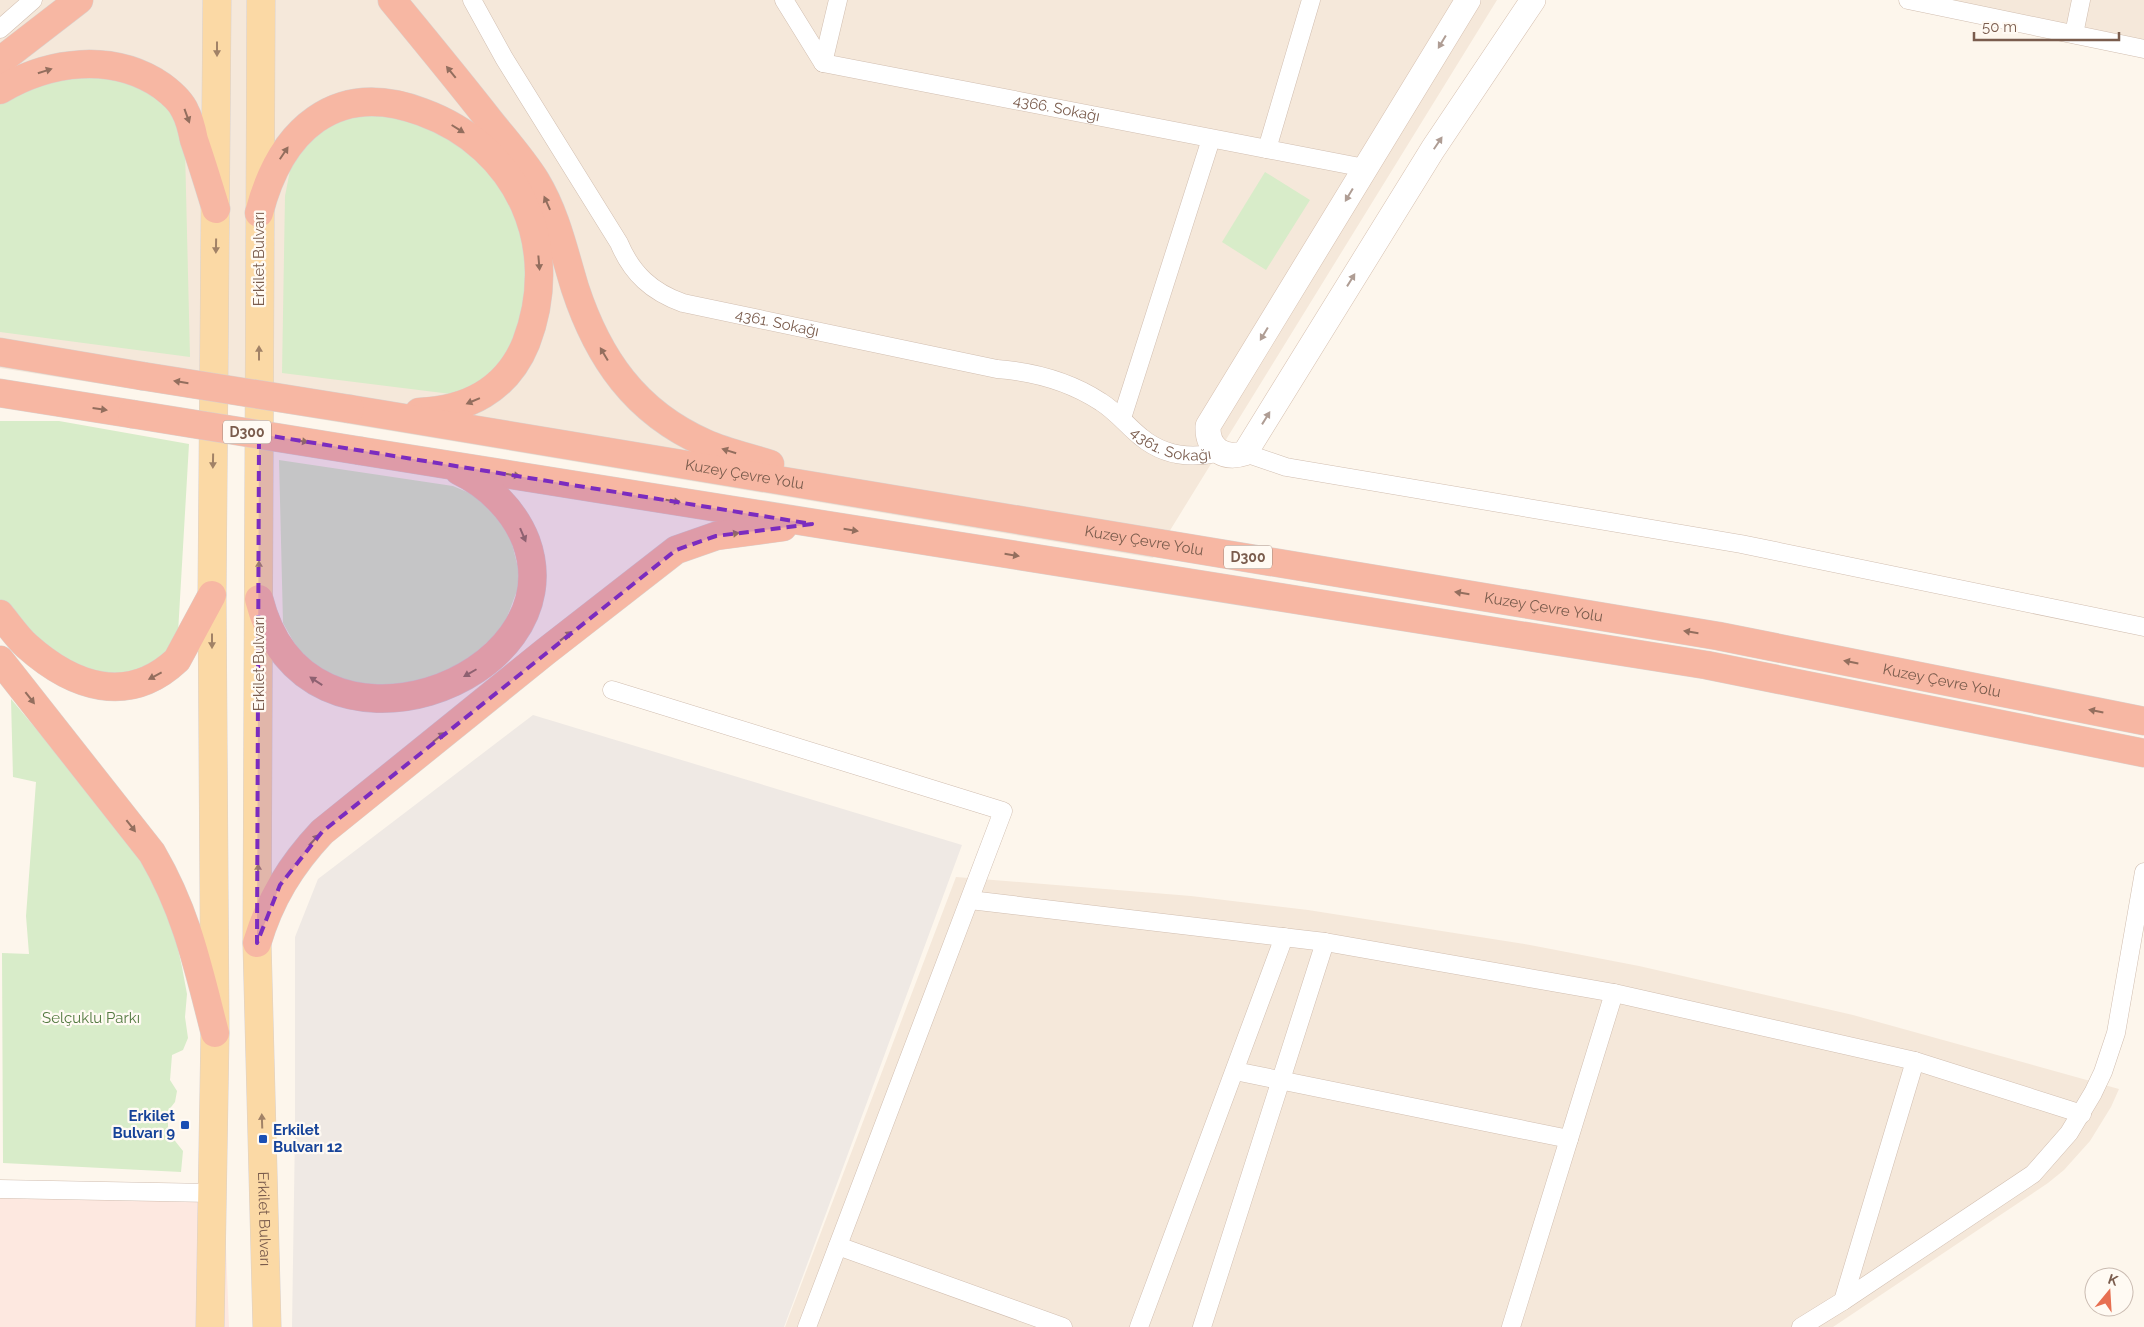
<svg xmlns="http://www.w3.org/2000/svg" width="2144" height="1327" viewBox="0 0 2144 1327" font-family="Raleway,sans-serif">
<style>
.residential{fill:#f5e8da}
.commercial{fill:#fde8e0}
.industrial{fill:#efe9e4}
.green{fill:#d8ecc9}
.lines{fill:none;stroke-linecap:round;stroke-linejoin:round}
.street-casing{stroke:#d1beb0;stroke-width:19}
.secondary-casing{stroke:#d6c0b0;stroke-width:26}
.primary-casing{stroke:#dad1cd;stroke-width:29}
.highway-casing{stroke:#dad1cd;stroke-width:29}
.street{stroke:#fff;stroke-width:18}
.secondary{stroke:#fff;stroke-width:25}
.primary{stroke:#fbd9a5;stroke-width:28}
.highway{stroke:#f7b7a3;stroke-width:28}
.highway-bridge-casing{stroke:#dad1cd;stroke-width:29;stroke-linecap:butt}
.highway-bridge{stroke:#f7b7a3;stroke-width:28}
.oneway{fill:#af9d94}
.oneway2{fill:#a18267}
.oneway3{fill:#936e5e}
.marked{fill:#7b2cbf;fill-opacity:0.2;stroke:#7b2cbf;stroke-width:4;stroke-dasharray:10 6;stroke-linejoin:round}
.transit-dot{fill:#1a4fb4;stroke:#fffaf3;stroke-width:2}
.labels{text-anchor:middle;stroke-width:4.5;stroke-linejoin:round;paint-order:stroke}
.shield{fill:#fffaf3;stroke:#a28b7f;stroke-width:1}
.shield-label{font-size:14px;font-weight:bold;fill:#7a5c4d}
.street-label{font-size:15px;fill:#7a5c4d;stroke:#fffaf3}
.park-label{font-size:15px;fill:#537a41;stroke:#fffaf3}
.transit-label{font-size:15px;font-weight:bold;fill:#164399;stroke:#fffaf3;text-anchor:end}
</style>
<rect width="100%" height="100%" fill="#fdf6ec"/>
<path class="residential" d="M0,0H1497L1153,558L235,405L0,368Z
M1917,0H2144V55Z
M956,877L1191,896L1308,910L1530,945L1639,966L1853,1015L2119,1089L2111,1107L2090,1141L2064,1170L2048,1183L1833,1327H785Z"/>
<path class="commercial" d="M0,1190L224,1195L229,1327H0Z"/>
<path class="industrial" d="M533,715L962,845L784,1327H292L295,1130V937L318,879Z"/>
<path class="green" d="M105,74C154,93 170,96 185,149L190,357L0,332V101L39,82Z
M372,109L460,140L507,193L526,243V308L505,359L479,384L451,394L282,373L285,196L291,165L318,127Z
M1265,172L1310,200L1266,270L1222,242Z
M0,421H59L189,444L178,633L173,644L158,661L129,676L73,669L0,605Z
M279,460L453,486L479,497L508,527L521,580L503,628L462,665L411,685L349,686L302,657L283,623Z
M11,699L149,863L165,891L182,967L187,994L185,1017L188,1038L183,1050L172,1055L170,1080L177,1091L175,1102L168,1111V1132L183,1151L181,1172L3,1163L2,953L29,954L26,916L36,782L13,777Z"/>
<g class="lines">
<defs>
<g id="street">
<path id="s1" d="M472,0L504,58L619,243C632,274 652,292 683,303L997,369C1035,372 1069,381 1101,402C1117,412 1127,426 1141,437C1164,456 1192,459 1220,452"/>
<path id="s2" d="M784,0L823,63L1365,168"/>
<path d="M1908,0L2144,49"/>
<path d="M0,29L33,0"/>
<path d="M2074,34L2081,0"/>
<path d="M823,63L838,0"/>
<path d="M1267,149L1311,0"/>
<path d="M1122,418L1211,139"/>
<path d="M1245,453L1286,467L1741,544L2144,627"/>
<path d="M612,690L1003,811L807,1327"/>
<path d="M970,900L1325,942L1614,993L1915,1061L2082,1114"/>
<path d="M1235,1071L1569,1139"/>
<path d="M0,1189L211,1193"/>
<path d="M838,1246L1063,1327"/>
<path d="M1843,1301L1915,1061"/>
<path d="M1139,1327L1284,937"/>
<path d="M1202,1327L1325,942"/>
<path d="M1511,1327L1614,993"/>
<path d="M1801,1327L1843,1301L2033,1174L2069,1133L2093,1093L2103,1072L2116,1033L2144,872"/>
</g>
<path id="secondary" d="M1468,0L1208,426C1207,449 1224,460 1245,453L1433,149L1533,0"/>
<g id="primary">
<path id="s3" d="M261,0L257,943L267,1327"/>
<path d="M210,1327L215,1033L212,595L217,0"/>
</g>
<g id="highway">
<path d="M392,0C425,40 458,80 490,121C506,141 523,160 536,181C556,214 564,252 575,288C598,358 635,412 705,443C725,452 748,457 770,464"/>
<path d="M0,61L79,0"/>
<path d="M0,90C49,61 112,52 162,86C170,92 181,101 185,111C190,120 192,130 194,140C202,163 209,186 216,209"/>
<path d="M259,213C280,131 335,79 422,112C519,147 563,247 526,343C507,390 467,410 419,412"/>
<path d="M0,352L142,376"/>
<path d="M0,393L132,414"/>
<path id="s4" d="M350,409L1718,636L2144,721"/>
<path d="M361,451L1706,665L2144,753"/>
<path d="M259,599C305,783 577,681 526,541C514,510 488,485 459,471"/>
<path d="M0,614C9,625 17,637 27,646C73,687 128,706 177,660L212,595"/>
<path d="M0,660L152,853C187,913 198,967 215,1033"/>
<path d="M257,943C270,899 291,865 322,832L545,652L676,550L716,536L783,527"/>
</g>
</defs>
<use href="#street" class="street-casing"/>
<use href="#secondary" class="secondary-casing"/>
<use href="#primary" class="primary-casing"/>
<use href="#highway" class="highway-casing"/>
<use href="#street" class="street"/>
<use href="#secondary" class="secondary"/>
<use href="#primary" class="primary"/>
<use href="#highway" class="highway"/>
<defs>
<path id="highway-bridge" d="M142,376L350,409
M132,414L361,451"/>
</defs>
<use href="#highway-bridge" class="highway-bridge-casing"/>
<use href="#highway-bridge" class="highway-bridge"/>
</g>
<defs><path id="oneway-solid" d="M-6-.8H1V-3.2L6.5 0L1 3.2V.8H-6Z" transform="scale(1.25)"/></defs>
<g class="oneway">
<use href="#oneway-solid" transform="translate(1442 42) rotate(121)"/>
<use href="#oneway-solid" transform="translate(1438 143) rotate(-56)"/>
<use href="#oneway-solid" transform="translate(1349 195) rotate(121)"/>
<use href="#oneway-solid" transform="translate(1351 280) rotate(-58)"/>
<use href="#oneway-solid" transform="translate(1264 334) rotate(121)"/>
<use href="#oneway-solid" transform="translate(1266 418) rotate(-58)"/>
</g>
<g class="oneway2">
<use href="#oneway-solid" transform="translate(217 49) rotate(90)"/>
<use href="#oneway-solid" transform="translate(216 246) rotate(91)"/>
<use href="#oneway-solid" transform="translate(259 353) rotate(-90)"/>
<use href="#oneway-solid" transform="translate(213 461) rotate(91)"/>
<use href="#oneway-solid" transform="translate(259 568) rotate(-90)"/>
<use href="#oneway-solid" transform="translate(212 641) rotate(90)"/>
<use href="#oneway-solid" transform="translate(258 871) rotate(-89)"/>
<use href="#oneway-solid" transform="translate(262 1121) rotate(-92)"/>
</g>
<g class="oneway3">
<use href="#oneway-solid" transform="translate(45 71) rotate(-18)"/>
<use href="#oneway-solid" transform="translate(451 72) rotate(-129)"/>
<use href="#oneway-solid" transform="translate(187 116) rotate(70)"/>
<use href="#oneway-solid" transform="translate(458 129) rotate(32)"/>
<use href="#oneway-solid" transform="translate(284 153) rotate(-56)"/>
<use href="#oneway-solid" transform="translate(547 203) rotate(-114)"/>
<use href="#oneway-solid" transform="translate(539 263) rotate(85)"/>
<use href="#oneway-solid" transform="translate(604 354) rotate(-121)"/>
<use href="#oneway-solid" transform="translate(181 382) rotate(-171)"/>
<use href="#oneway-solid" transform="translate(473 401) rotate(157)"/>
<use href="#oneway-solid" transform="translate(100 409) rotate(8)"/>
<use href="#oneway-solid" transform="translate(301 441) rotate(9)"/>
<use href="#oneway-solid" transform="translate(729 451) rotate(-163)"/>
<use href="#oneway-solid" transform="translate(513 475) rotate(9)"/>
<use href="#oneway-solid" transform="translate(673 501) rotate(9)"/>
<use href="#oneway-solid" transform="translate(851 530) rotate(9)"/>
<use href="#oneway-solid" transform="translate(732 534) rotate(-8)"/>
<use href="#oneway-solid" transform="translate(523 535) rotate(67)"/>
<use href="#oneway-solid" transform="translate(1012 555) rotate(9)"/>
<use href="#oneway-solid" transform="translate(1462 593) rotate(-171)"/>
<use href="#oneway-solid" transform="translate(1691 632) rotate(-171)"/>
<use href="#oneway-solid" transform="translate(566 636) rotate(-38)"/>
<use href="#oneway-solid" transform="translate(1851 662) rotate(-169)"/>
<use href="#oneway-solid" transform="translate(470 673) rotate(150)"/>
<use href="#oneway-solid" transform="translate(155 676) rotate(152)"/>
<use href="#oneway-solid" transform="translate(316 681) rotate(-147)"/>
<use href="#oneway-solid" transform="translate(30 698) rotate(52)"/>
<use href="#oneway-solid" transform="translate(2096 711) rotate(-169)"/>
<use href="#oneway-solid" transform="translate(439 737) rotate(-39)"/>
<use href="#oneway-solid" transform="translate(131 826) rotate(52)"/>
<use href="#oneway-solid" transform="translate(314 840) rotate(-47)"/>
</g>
<path class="marked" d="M259,434L812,524L716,536L676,550L322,832L280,885L257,943Z"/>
<g class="transit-dot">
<rect x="180" y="1120" width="10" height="10" rx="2.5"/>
<rect x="258" y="1134" width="10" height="10" rx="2.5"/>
</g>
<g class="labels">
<g class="shield">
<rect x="223" y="420.5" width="48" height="23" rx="4"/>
<rect x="1224" y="545.5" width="48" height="23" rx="4"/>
</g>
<g class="shield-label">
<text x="247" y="437">D300</text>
<text x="1248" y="562">D300</text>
</g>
<g class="street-label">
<text dy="5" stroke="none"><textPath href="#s2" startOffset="312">4366. Sokağı</textPath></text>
<text transform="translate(259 259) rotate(-90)" y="5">Erkilet Bulvarı</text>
<text dy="5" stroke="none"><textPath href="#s1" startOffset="471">4361. Sokağı</textPath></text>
<text dy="5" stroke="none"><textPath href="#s1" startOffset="891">4361. Sokağı</textPath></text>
<text dy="5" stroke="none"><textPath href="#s4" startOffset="400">Kuzey Çevre Yolu</textPath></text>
<text dy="5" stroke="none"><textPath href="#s4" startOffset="805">Kuzey Çevre Yolu</textPath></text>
<text dy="5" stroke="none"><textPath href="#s4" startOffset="1210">Kuzey Çevre Yolu</textPath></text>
<text transform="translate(259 664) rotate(-90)" y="5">Erkilet Bulvarı</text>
<text dy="5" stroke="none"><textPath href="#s4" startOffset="1615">Kuzey Çevre Yolu</textPath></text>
<text dy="5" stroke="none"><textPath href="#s3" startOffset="1219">Erkilet Bulvarı</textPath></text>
</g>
<g class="park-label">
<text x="91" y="1023">Selçuklu Parkı</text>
</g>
<g class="transit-label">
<text x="175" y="1121">Erkilet<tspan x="175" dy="17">Bulvarı 9</tspan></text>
<text x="273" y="1135" text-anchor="start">Erkilet<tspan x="273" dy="17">Bulvarı 12</tspan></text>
</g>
</g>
<g transform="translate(2109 1292) rotate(18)"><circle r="24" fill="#fffaf3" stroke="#cabbb1"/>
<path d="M0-4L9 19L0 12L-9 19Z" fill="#e76f51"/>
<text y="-8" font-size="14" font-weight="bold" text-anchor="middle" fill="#7a5c4d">K</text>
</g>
<path d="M1974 32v8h145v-8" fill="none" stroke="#7a5c4d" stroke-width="2.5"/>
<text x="1982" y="32" font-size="15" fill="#7a5c4d" stroke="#fffaf3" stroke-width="4" paint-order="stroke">50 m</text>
</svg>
